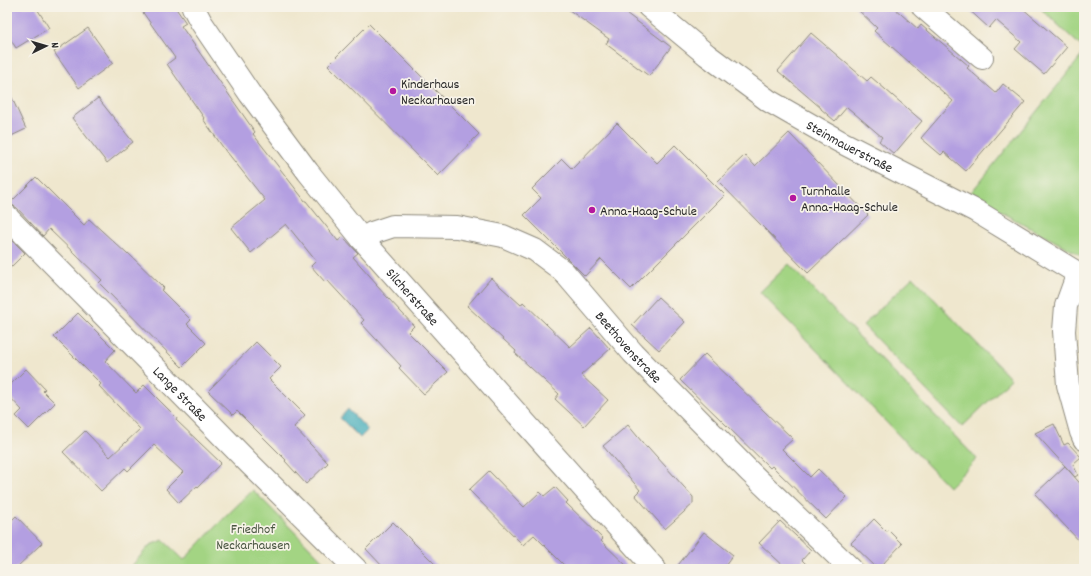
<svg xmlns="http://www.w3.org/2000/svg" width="1091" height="576" viewBox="0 0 1091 576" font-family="Dekko,sans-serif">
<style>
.green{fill:#a3d483;stroke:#678057}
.water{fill:#3cabba;stroke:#346b72}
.building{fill:#b39fe1}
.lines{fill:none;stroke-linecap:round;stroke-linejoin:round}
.minor-casing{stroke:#8d897c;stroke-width:24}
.minor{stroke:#fff;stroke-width:22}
.poi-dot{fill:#b5179e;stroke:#f7f3e8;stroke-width:1.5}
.labels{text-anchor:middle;stroke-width:3.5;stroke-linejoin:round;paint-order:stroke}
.poi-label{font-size:14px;fill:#2b2b2b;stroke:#f7f3e8;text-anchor:start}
.street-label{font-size:14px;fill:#2b2b2b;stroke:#f7f3e8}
.park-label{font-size:14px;fill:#495541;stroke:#f7f3e8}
</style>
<rect width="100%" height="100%" fill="#f7f3e8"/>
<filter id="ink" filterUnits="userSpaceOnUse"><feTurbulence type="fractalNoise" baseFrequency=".025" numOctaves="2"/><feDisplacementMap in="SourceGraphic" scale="8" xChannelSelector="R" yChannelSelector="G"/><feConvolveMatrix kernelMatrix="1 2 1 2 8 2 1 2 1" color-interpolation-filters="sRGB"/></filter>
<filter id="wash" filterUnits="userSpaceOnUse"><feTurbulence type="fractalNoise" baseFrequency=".012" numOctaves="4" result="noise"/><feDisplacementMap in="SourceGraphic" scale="16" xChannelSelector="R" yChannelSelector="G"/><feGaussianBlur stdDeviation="0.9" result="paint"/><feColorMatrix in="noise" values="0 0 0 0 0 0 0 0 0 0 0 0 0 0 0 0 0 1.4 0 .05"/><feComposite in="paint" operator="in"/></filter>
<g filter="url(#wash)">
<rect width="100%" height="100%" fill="#efe7ce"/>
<path class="green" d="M1039,7H1084V49Z
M1084,53V257L969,195Z
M789,264L977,459L949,487L760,292Z
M913,277L1011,379L962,427L863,325Z
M253,490L331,569H129L150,545L163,540L184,560L216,526Z"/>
<path class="water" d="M348,409L368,430L360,438L340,418Z"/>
<g id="blocks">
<path class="building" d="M7,7H36L49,28L16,48L7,34Z
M139,7H175L186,23L181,26L255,132L253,134L305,201H306L338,241L343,237L358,253L353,257L377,284L376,285L414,326L408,332L448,372L424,394L399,368L401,366L361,323L364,320L327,280L325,282L311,266L316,261L286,224L251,253L231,228L265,200L227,152V153L203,119L204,118L167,64L175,58Z
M565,7H618L671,47L649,76L606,44L609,39Z
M855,7H893L918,29L921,25L969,66L967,68L996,93L1003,84L1025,102L966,171L944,152L941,155L921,138L953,101L874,31L877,28Z
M966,7H1021L1067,47L1044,74L1015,49L1021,42L996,20L989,28Z
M369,24L479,134L438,176L328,65Z
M88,28L113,63L79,88L54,52Z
M811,33L867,81L871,77L922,121L894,154L879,141L882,137L847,107L835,121L821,109V108L778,71Z
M7,87L26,129L7,138Z
M98,98L133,142L107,163L72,118Z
M617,123L657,163L675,145L725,195L631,289L601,259L585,276L524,215L541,198L532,189L562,159L572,169Z
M789,133L868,215L808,273L718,181L745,155L755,166Z
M36,177L84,225L89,219L127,254L128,253L164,288L161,290L191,320L187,324L206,343L182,367L99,283L102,280L49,229L43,236L17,208L12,205L9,204Z
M7,235L25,253L7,271Z
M491,278L521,305L523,302L570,347L591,328L610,349L581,375L608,400L584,426L555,399L559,394L515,353L516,351L467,306Z
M658,297L685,322L659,350L632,325Z
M78,313L115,350L105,361L136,393L144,385L177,418L176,420L221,463L198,487L197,486L179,503L166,489L183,472L154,445L128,471L125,468L101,491L63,452L85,431L110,457L140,429L99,386L101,384L54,337Z
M256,342L281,367L269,379L305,415L294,427L328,463L306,484L285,461L286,460L237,411L233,415L208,391Z
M705,354L793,439L782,449L810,477L818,469L847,497L826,519L772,466L770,468L680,380Z
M26,369L45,389L43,391L55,403L29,429L16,416L22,410L7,394V388Z
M1054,424L1064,445L1068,443L1081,457L1073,464L1078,475L1075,477L1035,433Z
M628,425L647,448L648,447L693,497V504L665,529L635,495L640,490L603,446Z
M1065,466L1084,488V546L1035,494Z
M489,471L524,507L540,492L544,496L555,487L568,501L566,503L603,539L601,541L630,569H568L534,535L523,545L469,490Z
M16,516L42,543L15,569H7V525Z
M874,519L886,531L888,530L902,544L878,569L851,543Z
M780,521L811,550L802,560L811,569H787L759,543Z
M393,522L440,569H385L366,549Z
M704,532L733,555L723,569H675Z"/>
</g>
</g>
<g filter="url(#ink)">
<use href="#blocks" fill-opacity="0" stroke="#8d897c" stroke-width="1"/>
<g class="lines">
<defs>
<g id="minor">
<path id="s1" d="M193,7L201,22L250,94L308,172L362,239L655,569"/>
<path id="s2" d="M649,7L707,55L769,101L839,141L976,211L1084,277"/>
<path d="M923,7L982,58"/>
<path id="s3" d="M7,216L10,220L249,463L356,569"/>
<path id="s4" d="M362,239L372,233L393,226L457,227L503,236L535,250L563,271L633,353L749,471L851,569"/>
<path d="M1078,273L1066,306L1064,331L1068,385L1081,432L1084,439"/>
</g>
</defs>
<use href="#minor" class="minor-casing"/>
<use href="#minor" class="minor"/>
</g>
</g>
<g class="poi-dot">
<circle cx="393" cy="91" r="4"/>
<circle cx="793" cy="198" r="4"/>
<circle cx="592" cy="210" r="4"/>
</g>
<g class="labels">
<g class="poi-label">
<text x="401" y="88">Kinderhaus<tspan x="401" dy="16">Neckarhausen</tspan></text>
<text x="801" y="195">Turnhalle<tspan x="801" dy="16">Anna-Haag-Schule</tspan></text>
<text x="600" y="215">Anna-Haag-Schule</text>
</g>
<g class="street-label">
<text dy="5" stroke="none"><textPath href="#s2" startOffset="245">Steinmauerstraße</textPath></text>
<text dy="5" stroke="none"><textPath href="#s1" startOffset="364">Silcherstraße</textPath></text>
<text dy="5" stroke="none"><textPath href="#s4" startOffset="315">Beethovenstraße</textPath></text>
<text dy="5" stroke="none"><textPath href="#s3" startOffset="248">Lange Straße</textPath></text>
</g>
<g class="park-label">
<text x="253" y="533">Friedhof<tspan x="253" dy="16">Neckarhausen</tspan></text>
</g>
</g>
<rect width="1091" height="576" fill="none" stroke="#f7f3e8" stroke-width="24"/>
<g transform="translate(46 46) rotate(85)" stroke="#f7f3e8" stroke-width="3" paint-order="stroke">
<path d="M0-3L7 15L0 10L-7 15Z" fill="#2b2b2b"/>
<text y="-6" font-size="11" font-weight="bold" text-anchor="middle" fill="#2b2b2b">N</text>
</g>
</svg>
